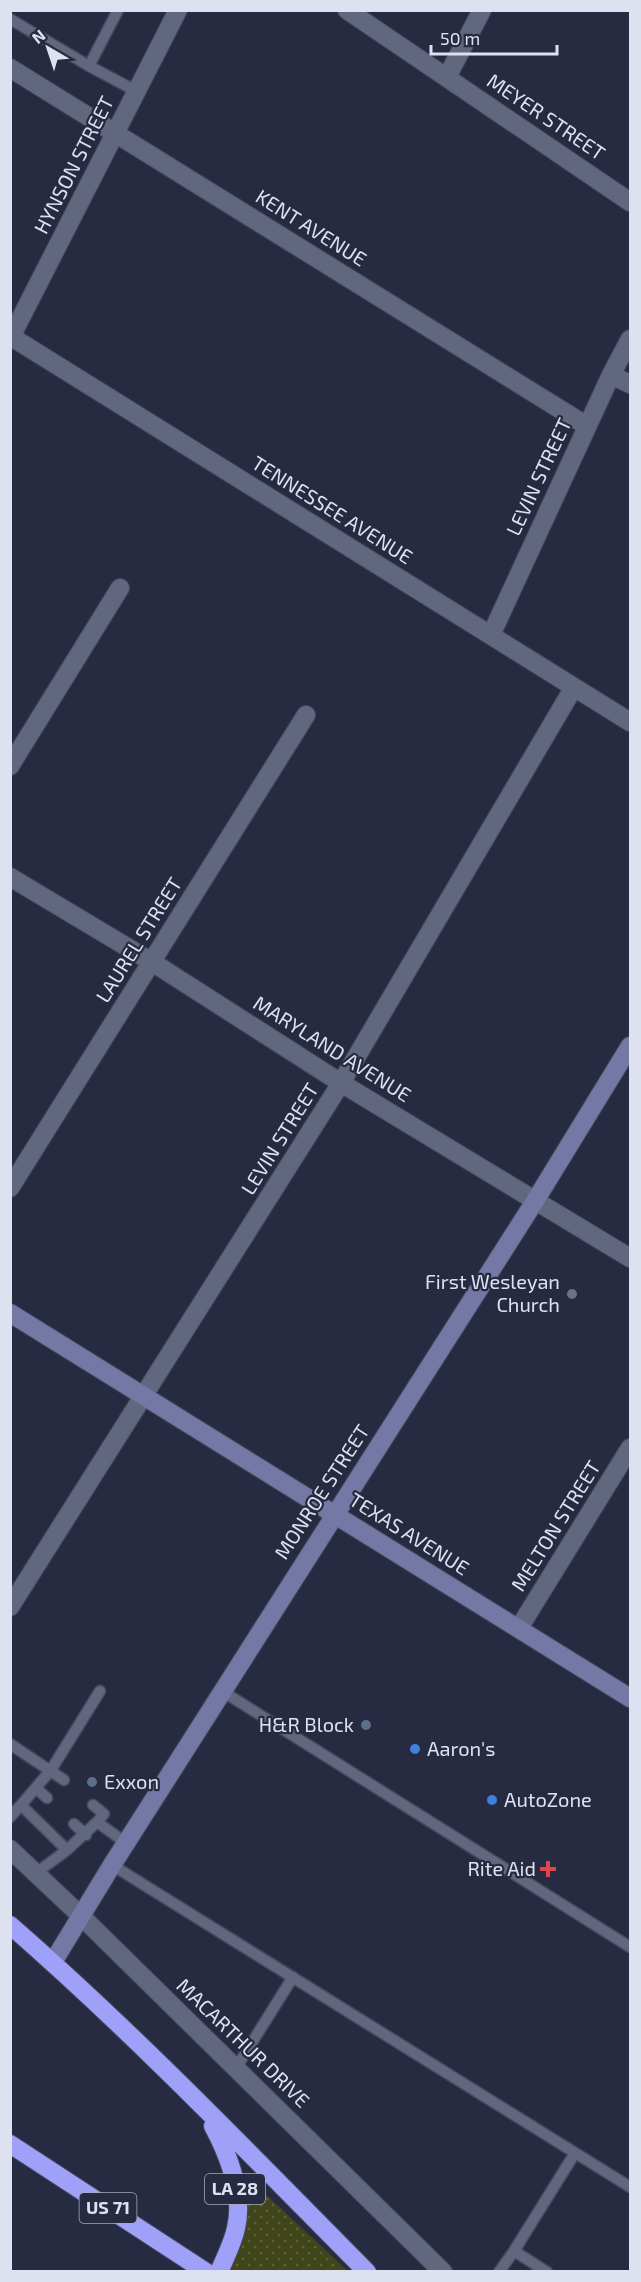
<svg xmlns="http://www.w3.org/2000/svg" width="641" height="2282" viewBox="0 0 641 2282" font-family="'Exo 2',sans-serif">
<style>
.grass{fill:url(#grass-dots)}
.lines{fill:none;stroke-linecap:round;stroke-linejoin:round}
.lane-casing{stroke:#46495b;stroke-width:13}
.street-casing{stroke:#46495b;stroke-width:20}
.secondary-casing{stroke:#46495b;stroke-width:20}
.highway-casing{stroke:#46495b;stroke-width:20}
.lane{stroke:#626780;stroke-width:10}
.street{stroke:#626780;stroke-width:18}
.secondary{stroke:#7478a4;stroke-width:18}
.highway{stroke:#9fa0f8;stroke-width:18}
.worship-dot{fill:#6b7280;stroke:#272b41;stroke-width:2}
.service-dot{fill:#5c6f8a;stroke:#272b41;stroke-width:2}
.shop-dot{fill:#3f7fe0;stroke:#272b41;stroke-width:2}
.health-dot{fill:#e0444e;stroke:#272b41;stroke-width:2}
.labels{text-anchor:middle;stroke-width:4.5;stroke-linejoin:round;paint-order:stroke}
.shield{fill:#272b41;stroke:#a7aabb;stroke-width:1.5}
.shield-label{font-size:18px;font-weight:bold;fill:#dee1ef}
.street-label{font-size:20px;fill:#dee1ef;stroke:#272b41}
.poi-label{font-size:20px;fill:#dee1ef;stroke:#272b41;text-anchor:end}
</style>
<defs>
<pattern id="grass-dots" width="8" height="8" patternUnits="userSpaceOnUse" patternTransform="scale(1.5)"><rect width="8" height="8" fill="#41461a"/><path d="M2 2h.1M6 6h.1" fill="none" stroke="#5c603c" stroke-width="1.8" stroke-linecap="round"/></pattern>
</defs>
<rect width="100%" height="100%" fill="#272b41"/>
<path class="grass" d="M242,2172L348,2271L227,2272Z"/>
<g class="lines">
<defs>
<path id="lane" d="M118,10L89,66L136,91
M10,19L89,66
M100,1691L51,1770L21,1805L67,1850L97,1822L126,1843
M222,1691L630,1947
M10,1744L64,1780
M36,1788L47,1798
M93,1805L104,1814L97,1822
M10,1817L21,1805
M74,1824L86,1835
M112,1865L630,2187
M36,1873L67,1850
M236,2068L293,1977
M514,2251L575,2153
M499,2272L514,2251L547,2272"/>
<path id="street" d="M347,10L630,202
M10,68L587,426
M447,77L482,10
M10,336L630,722
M10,339L178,10
M611,375L630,384
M491,635L611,375L630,339
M10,766L120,588
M10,877L152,962L341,1083L630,1258
M10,1188L306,715
M10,1607L341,1083L574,687
M519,1628L630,1448
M10,1849L80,1915L443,2272"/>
<path id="secondary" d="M10,1313L630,1698
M53,1962L112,1865L535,1201L630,1046"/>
<path id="highway" d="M10,1925C135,2034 250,2154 367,2272
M213,2126C229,2156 244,2194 236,2228C233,2243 225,2258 219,2272
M10,2144L206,2272"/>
</defs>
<use href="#lane" class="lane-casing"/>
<use href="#street" class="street-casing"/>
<use href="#secondary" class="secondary-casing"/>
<use href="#highway" class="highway-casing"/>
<use href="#lane" class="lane"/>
<use href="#street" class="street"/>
<use href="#secondary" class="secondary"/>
<use href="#highway" class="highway"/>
</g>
<circle class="worship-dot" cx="572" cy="1294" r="6"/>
<g class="service-dot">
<circle cx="366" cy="1725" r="6"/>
<circle cx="92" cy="1782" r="6"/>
</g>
<g class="shop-dot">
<circle cx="415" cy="1749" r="6"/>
<circle cx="492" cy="1800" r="6"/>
</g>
<path class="health-dot" d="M545 1860h6v6h6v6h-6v6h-6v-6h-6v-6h6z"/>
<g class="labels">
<g class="shield">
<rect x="205" y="2174" width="60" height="30" rx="4.5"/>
<rect x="79.5" y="2193" width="57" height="30" rx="4.5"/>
</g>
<g class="shield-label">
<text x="235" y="2195">LA 28</text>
<text x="108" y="2214">US 71</text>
</g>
<g class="street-label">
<text transform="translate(546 117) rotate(34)" y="7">MEYER STREET</text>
<text transform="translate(74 165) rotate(-63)" y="7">HYNSON STREET</text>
<text transform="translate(311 228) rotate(32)" y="7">KENT AVENUE</text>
<text transform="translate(539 477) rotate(-65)" y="7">LEVIN STREET</text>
<text transform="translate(332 510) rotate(32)" y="7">TENNESSEE AVENUE</text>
<text transform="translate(139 940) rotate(-58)" y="7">LAUREL STREET</text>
<text transform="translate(332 1049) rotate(32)" y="7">MARYLAND AVENUE</text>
<text transform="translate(280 1139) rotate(-58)" y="7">LEVIN STREET</text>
<text transform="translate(322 1492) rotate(-57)" y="7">MONROE STREET</text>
<text transform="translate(556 1526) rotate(-58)" y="7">MELTON STREET</text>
<text transform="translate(409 1534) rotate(32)" y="7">TEXAS AVENUE</text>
<text transform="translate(243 2043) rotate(44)" y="7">MACARTHUR DRIVE</text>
</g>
<g class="poi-label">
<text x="560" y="1289">First Wesleyan<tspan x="560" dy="23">Church</tspan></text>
<text x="354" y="1732">H&amp;R Block</text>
<text x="427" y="1756" text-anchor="start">Aaron's</text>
<text x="104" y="1789" text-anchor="start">Exxon</text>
<text x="504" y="1807" text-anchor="start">AutoZone</text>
<text x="536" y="1876">Rite Aid</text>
</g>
</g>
<rect width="641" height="2282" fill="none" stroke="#dee1ef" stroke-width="24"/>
<g transform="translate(48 48) rotate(321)" stroke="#272b41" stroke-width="4.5" paint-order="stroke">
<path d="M0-4.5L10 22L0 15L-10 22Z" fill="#dee1ef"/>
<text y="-9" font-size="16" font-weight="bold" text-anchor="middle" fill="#dee1ef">N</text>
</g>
<path d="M431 45v9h126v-9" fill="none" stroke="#dee1ef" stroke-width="3"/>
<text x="440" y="45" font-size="18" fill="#dee1ef" stroke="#272b41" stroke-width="4.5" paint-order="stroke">50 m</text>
</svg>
